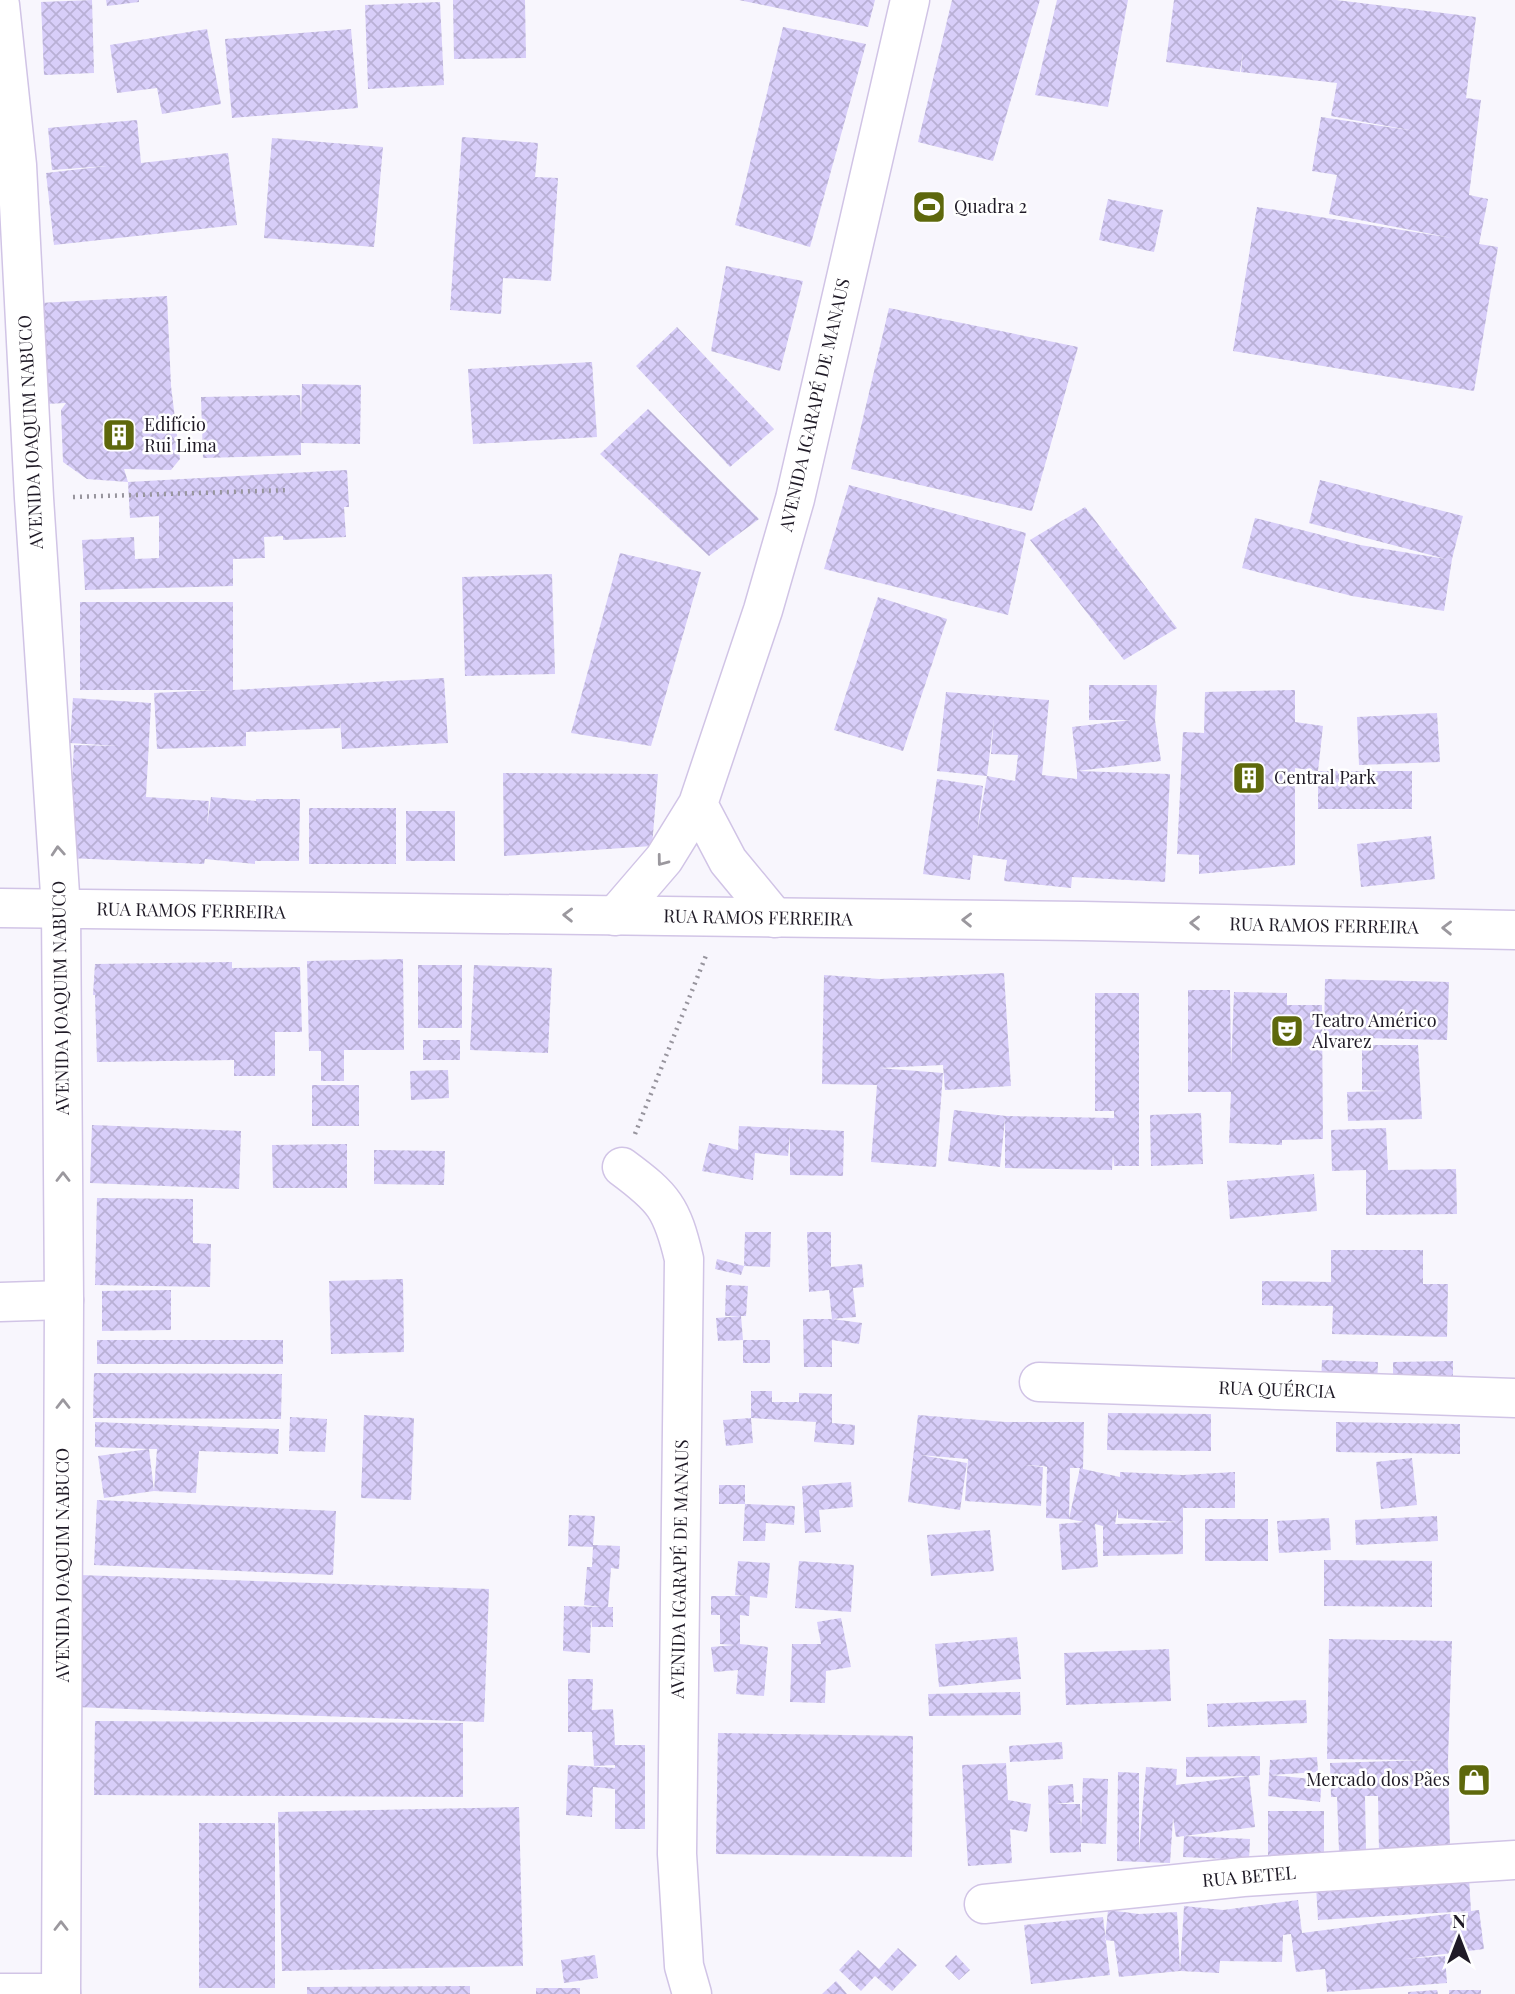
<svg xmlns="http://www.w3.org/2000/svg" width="1515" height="1994" viewBox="0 0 1515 1994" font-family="'Playfair Display',serif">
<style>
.building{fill:url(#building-cross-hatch);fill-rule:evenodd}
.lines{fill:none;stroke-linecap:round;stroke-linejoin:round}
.minor-casing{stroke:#d1c4e6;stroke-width:41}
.major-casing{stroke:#d1c4e6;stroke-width:41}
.path{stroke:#97949d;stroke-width:4.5;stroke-dasharray:2 5;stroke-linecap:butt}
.minor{stroke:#fff;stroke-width:38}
.major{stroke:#fff;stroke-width:38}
.oneway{stroke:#9b989e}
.labels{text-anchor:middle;stroke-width:5;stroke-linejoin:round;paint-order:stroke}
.poi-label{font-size:18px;fill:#201b27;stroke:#fff;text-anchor:start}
.street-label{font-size:18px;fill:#201b27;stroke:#fff}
</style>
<defs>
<pattern id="building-cross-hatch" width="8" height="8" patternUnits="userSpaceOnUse" patternTransform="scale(1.75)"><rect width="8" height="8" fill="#d8cef9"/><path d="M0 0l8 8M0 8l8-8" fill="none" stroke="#b9b0d5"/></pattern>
</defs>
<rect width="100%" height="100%" fill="#f8f6fd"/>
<path class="building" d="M92,0L94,73L44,75L41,2Z
M106,0H139V2L107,6Z
M453,0H525L526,58L454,59Z
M739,0H875L868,27Z
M952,0H1040L993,161L918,142Z
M1057,0H1128L1108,107L1035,95Z
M1174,0H1336L1476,17L1466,98L1481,100L1469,195L1488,199L1479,244L1498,247L1474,391L1233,351L1257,207L1452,238L1329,214L1337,175L1312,171L1321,117L1415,131L1331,116L1337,83L1241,72L1243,51L1240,72L1166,62Z
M440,2L444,85L368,89L365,5Z
M783,27L866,44L810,247L735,225Z
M207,29L221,104L162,114L157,88L117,93L110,45Z
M351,29L358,108L232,118L225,39Z
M137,120L141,163L228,153L237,225L54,245L46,173L107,166L52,170L48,128Z
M462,137L538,143L535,177L558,178L551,281L503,278L501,314L450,310Z
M272,138L383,147L374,247L264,238Z
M1108,199L1163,210L1154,252L1099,240Z
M726,266L803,281L780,371L711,351Z
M167,296L171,386L180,459L171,470L124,469L128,482L347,470L349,507H344L346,537L283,540V536L264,537L265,558L233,559V586L85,590L82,540L134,537L135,559L159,558V516L130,518L128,482L87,479L63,462L61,410L66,403L45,404L40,303Z
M889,308L1078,347L1032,511L851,469Z
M677,327L774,429L730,467L636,366Z
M592,362L597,437L473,444L468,369Z
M302,384L361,385L360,444L301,443V455L203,458L201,397L300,395L301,422Z
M648,409L759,519L709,556L600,454Z
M1320,480L1463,516L1452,559L1444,611L1352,596L1242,568L1255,518L1360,545L1446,559L1309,523Z
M849,485L1026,533L1008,615L824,569Z
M1085,507L1177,628L1124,660L1030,540Z
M620,553L701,572L651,746L571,733Z
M552,574L555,674L465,676L462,577Z
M878,597L947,619L903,751L834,730Z
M80,602H233V690L444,678L448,743L342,749L340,720V728L246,732V746L157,749L154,693L214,690H80Z
M1089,685H1157L1155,720L1161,761L1077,771L1072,727L1131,720H1089Z
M1295,690V722L1323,726L1318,771H1412V809H1318V771L1295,768V865L1199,874V855L1177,854L1183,732L1204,733L1205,692Z
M946,692L1049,700L1042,775L1077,779V771L1170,774L1165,882L1072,877L1071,888L1004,881L1007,860L973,855L970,880L923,874L937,779L983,786L977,833L987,776L1015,781L1018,755L991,754L994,718L987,776L937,771Z
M73,698L151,703L146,797L209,801L207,826L211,797L256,801V799H300L299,861H255V864L205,859L204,864L68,858L74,745L119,746L70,743Z
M1437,713L1440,762L1359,765L1357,717Z
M503,773L658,774L652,846L504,856Z
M309,808H396V864H309Z
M406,811H455V861H406Z
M1431,836L1435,879L1361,887L1357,844Z
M403,959L404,1050H344V1081H321V1051H309L307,961Z
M232,962V968L300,967L302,1032H275V1076H234V1060L97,1062L95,995H93L95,964Z
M418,965H462V1028H418Z
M474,965L552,968L548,1053L470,1050Z
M1004,973L1011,1086L945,1090L943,1065L879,1068L943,1073L936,1167L871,1162L877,1085L822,1084L824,975L880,979Z
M1325,979L1449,982L1447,1040L1324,1037Z
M1188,990H1230L1231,1068L1234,992L1287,993V1005H1322L1323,1139L1282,1140V1145L1229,1143L1231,1092H1188Z
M1095,993H1139V1166H1114L1113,1154L1112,1170L1005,1168V1119L1000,1167L948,1161L954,1110L1006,1116L1114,1118V1111H1095Z
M423,1040H460V1060H423Z
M1362,1045H1418L1422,1119L1348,1121L1347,1092L1387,1091L1362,1090Z
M448,1070L449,1098L411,1100L410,1071Z
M312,1085H359V1126H312Z
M1201,1113L1203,1164L1151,1166L1150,1115Z
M92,1125L241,1131L239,1189L90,1183Z
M739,1126L844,1131L843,1176L790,1175V1135L788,1156L755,1153L753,1180L702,1171L709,1143L738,1150Z
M1386,1128L1388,1170L1456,1169L1457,1214L1366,1215V1170L1332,1171L1331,1130Z
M347,1144V1188H273L272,1145Z
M374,1150L445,1151L444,1185L374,1184Z
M1314,1174L1317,1211L1230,1219L1227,1181Z
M97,1198L193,1199V1243L211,1244L210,1287L95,1285Z
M745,1232H771L770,1267L744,1266Z
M807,1232H831V1267L862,1264L864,1287L853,1288L856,1317L832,1319L862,1323L859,1344L832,1340V1367H804L803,1319H832L829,1290L809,1292Z
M1331,1250H1423V1284H1448L1447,1337L1332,1334L1333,1306L1262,1305V1281L1331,1282Z
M717,1259L744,1266L741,1275L715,1269Z
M403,1279L404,1352L331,1354L329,1281Z
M726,1285L748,1286L746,1316H741L743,1340L718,1341L716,1318L741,1316H725Z
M171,1290V1330L102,1331V1291Z
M97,1340H283V1364H97Z
M743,1340H770V1363H743Z
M1322,1360L1378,1362L1377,1387L1321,1385Z
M1453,1361V1393L1393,1394V1362Z
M94,1373L282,1374L281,1419L93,1418Z
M751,1391H772V1402H799V1393L832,1394V1423L855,1425L854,1445L814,1442L816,1422L751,1418Z
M1108,1413L1211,1414V1451L1107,1450Z
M364,1415L414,1418L411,1500L361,1498Z
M918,1415L1005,1422H1084L1083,1469L1120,1477V1472L1183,1475L1235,1472V1508H1183V1554L1103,1556V1526L1095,1524L1098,1567L1062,1570L1059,1524L1084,1522L1069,1519L1080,1468H1070L1069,1519L1046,1518L1047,1467L1043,1466L1024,1465L1043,1467L1041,1506L965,1501L968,1459L920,1455L967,1463L960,1510L908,1502ZM1118,1508V1518L1177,1522L1115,1524Z
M290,1417L327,1419L325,1452L289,1451Z
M751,1418L753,1443L726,1446L723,1420Z
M95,1422L279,1429L278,1454L199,1451L196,1493L154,1491L104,1498L98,1456L149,1449L95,1447ZM149,1449H157L154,1491Z
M1336,1422L1460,1424V1454L1336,1452Z
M1412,1458L1417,1505L1381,1509L1376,1462Z
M851,1482L853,1507L819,1510L821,1532L805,1533L802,1486Z
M719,1485H745V1504H719Z
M97,1500L336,1511L333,1575L94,1565Z
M745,1504L795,1506L794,1525L766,1523L765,1541H743Z
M569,1515L595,1516L593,1545L620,1546L619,1569L611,1568L608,1607H613V1627H592L591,1617L590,1653L563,1651L564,1606L602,1607L584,1605L587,1567H592L593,1547L568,1546Z
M1437,1516L1438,1541L1356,1545L1355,1520Z
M1329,1518L1331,1550L1279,1553L1277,1521Z
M1205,1519H1268V1561H1205Z
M990,1530L994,1571L931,1576L927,1535Z
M1324,1560L1432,1561V1607L1324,1606Z
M738,1561L770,1563L767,1598L750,1596L749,1616L740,1615V1644L768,1647L764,1696L736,1694L738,1670L714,1672L711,1647L735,1645L720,1644V1615H711V1596H745L735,1595Z
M799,1561L854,1565L851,1612L795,1608Z
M80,1575L489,1589L484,1722L75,1707Z
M841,1618L851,1667L826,1671L825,1703L790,1702L792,1644H821L817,1622Z
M1017,1637L1021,1679L939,1687L935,1644Z
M1329,1639L1452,1641L1448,1760L1450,1849L1379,1851L1378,1796H1365L1366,1850L1339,1851L1337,1797H1331L1330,1763L1427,1760L1327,1759Z
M1169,1649L1171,1701L1066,1705L1064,1653Z
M568,1679H593L592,1710L613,1709L615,1745H645V1829H615V1789L593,1787L592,1817L566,1815L568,1765L615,1768V1765L594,1766L592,1732H568Z
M1020,1692L1021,1715L929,1716L928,1694Z
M1306,1700L1307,1723L1208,1727L1207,1704Z
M95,1721L463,1723V1797L94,1795Z
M718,1733L913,1736L912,1857L716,1854Z
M1062,1742L1063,1759L1010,1762L1009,1746Z
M1260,1756V1775L1249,1776L1255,1827L1184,1836L1250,1839L1249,1860L1183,1857L1184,1836L1176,1837L1173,1818L1170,1863L1117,1861L1118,1772L1139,1773V1853L1146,1767L1177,1769L1176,1785L1249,1776L1186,1777V1757Z
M1317,1757L1318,1772L1271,1775L1322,1780L1320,1802L1268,1796L1270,1760Z
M1006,1763L1008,1800L1031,1804L1027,1832L1010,1829L1012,1863L968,1866L962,1765Z
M1459,1767H1489V1792L1459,1793Z
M1083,1778L1108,1779L1106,1844L1081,1843V1852L1050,1853L1048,1786L1073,1784L1074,1802L1055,1804H1080L1081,1831Z
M519,1807L523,1966L282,1971L278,1812Z
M1268,1811H1324V1857H1268Z
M199,1823H275V1988H199Z
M1469,1878L1471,1911L1318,1920L1316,1886Z
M1298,1900L1302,1933L1479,1910L1484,1949L1405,1959L1445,1956L1447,1983L1327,1992L1325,1969L1296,1972L1291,1934L1283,1935L1282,1962L1220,1961L1219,1973L1180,1971L1184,1906L1223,1910Z
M1108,1910L1139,1914L1177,1912L1180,1971L1119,1977L1114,1941L1105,1940Z
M1103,1917L1110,1975L1031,1984L1024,1925Z
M898,1948L917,1965L892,1991L875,1976L861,1991L839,1970L858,1950L879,1969Z
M595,1955L598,1978L564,1983L561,1960Z
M956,1955L970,1970L959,1980L945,1966Z
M836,1981L847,1994H822Z
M470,1986V1994H307V1987Z
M536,1988H580V1994H536Z
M1437,1990L1438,1994H1408V1992Z
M1449,1990H1481V1994H1449Z"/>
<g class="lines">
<defs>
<path id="minor" d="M698,804L728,861L775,918
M615,916L664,859L698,804L763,610L795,499L910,0
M622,1167C664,1198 672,1208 684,1259L677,1854L684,1966L692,1994
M0,1302L64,1300
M1039,1382L1515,1398
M984,1904L1243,1877L1515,1860
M0,1993H61"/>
<path id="major" d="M0,5L17,165L34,498L61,909L64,1300L61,1994
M0,908L1082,921L1515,930"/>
</defs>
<use href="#minor" class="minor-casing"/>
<use href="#major" class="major-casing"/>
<path class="path" d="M73,497L290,490
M635,1134L707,953"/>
<use href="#minor" class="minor"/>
<use href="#major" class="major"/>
</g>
<defs><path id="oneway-chevron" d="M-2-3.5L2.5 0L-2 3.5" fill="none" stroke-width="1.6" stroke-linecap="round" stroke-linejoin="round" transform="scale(1.75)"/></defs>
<g class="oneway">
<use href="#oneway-chevron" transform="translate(58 851) rotate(-94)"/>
<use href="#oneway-chevron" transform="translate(662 861) rotate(127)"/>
<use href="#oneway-chevron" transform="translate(568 915) rotate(-179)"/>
<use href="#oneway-chevron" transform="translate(967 920) rotate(-179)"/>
<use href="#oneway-chevron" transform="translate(1195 923) rotate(-179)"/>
<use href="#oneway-chevron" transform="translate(1447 928) rotate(-179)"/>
<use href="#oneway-chevron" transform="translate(63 1177) rotate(-90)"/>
<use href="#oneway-chevron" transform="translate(63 1404) rotate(-90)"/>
<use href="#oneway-chevron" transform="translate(61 1926) rotate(-90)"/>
</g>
<defs>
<symbol id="stadium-square" viewBox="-11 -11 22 22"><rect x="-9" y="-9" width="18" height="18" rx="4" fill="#5e680c" stroke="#fff"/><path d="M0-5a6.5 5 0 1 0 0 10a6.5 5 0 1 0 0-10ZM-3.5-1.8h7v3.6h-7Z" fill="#fff"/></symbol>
<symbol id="building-square" viewBox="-11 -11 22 22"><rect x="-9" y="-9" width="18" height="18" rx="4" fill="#5e680c" stroke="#fff"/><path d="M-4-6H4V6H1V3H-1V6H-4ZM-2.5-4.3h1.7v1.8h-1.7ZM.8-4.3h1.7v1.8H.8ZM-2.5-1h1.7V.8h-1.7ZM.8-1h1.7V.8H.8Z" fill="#fff"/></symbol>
<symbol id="theatre-square" viewBox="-11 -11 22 22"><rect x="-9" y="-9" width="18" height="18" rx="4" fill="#5e680c" stroke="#fff"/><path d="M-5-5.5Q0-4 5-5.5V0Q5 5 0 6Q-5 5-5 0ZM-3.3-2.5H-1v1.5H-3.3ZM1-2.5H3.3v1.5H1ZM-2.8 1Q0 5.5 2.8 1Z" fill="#fff"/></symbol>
<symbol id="shop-square" viewBox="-11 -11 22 22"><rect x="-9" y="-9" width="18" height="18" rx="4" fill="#5e680c" stroke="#fff"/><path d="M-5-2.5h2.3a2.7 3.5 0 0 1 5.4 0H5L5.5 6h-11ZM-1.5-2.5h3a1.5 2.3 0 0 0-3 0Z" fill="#fff"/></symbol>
</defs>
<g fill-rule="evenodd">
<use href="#stadium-square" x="910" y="188" width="38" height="38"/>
<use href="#building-square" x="100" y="416" width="38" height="38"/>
<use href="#building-square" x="1230" y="759" width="38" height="38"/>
<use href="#theatre-square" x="1268" y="1012" width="38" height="38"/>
<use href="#shop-square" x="1455" y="1761" width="38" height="38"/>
</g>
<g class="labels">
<g class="poi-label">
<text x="954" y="213">Quadra 2</text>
<text x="144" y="431">Edifício<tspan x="144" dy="21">Rui Lima</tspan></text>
<text x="1274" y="784">Central Park</text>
<text x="1312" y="1027">Teatro Américo<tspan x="1312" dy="21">Alvarez</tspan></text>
<text x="1450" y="1786" text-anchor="end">Mercado dos Pães</text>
</g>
<g class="street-label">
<text transform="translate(815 405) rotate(-77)" y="6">AVENIDA IGARAPÉ DE MANAUS</text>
<text transform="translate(31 432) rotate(-93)" y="6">AVENIDA JOAQUIM NABUCO</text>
<text transform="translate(191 911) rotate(1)" y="6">RUA RAMOS FERREIRA</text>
<text transform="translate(758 918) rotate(1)" y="6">RUA RAMOS FERREIRA</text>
<text transform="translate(1324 926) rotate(1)" y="6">RUA RAMOS FERREIRA</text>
<text transform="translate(61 998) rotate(-91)" y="6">AVENIDA JOAQUIM NABUCO</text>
<text transform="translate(1277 1390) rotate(2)" y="6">RUA QUÉRCIA</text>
<text transform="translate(63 1565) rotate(-90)" y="6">AVENIDA JOAQUIM NABUCO</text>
<text transform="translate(680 1569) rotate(-89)" y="6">AVENIDA IGARAPÉ DE MANAUS</text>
<text transform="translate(1249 1877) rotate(-5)" y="6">RUA BETEL</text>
</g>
</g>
<g transform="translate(1459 1938)" stroke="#ffffff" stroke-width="5" paint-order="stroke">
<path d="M0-5L12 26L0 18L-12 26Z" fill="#201b27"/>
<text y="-10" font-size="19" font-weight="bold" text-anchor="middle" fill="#201b27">N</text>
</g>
</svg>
